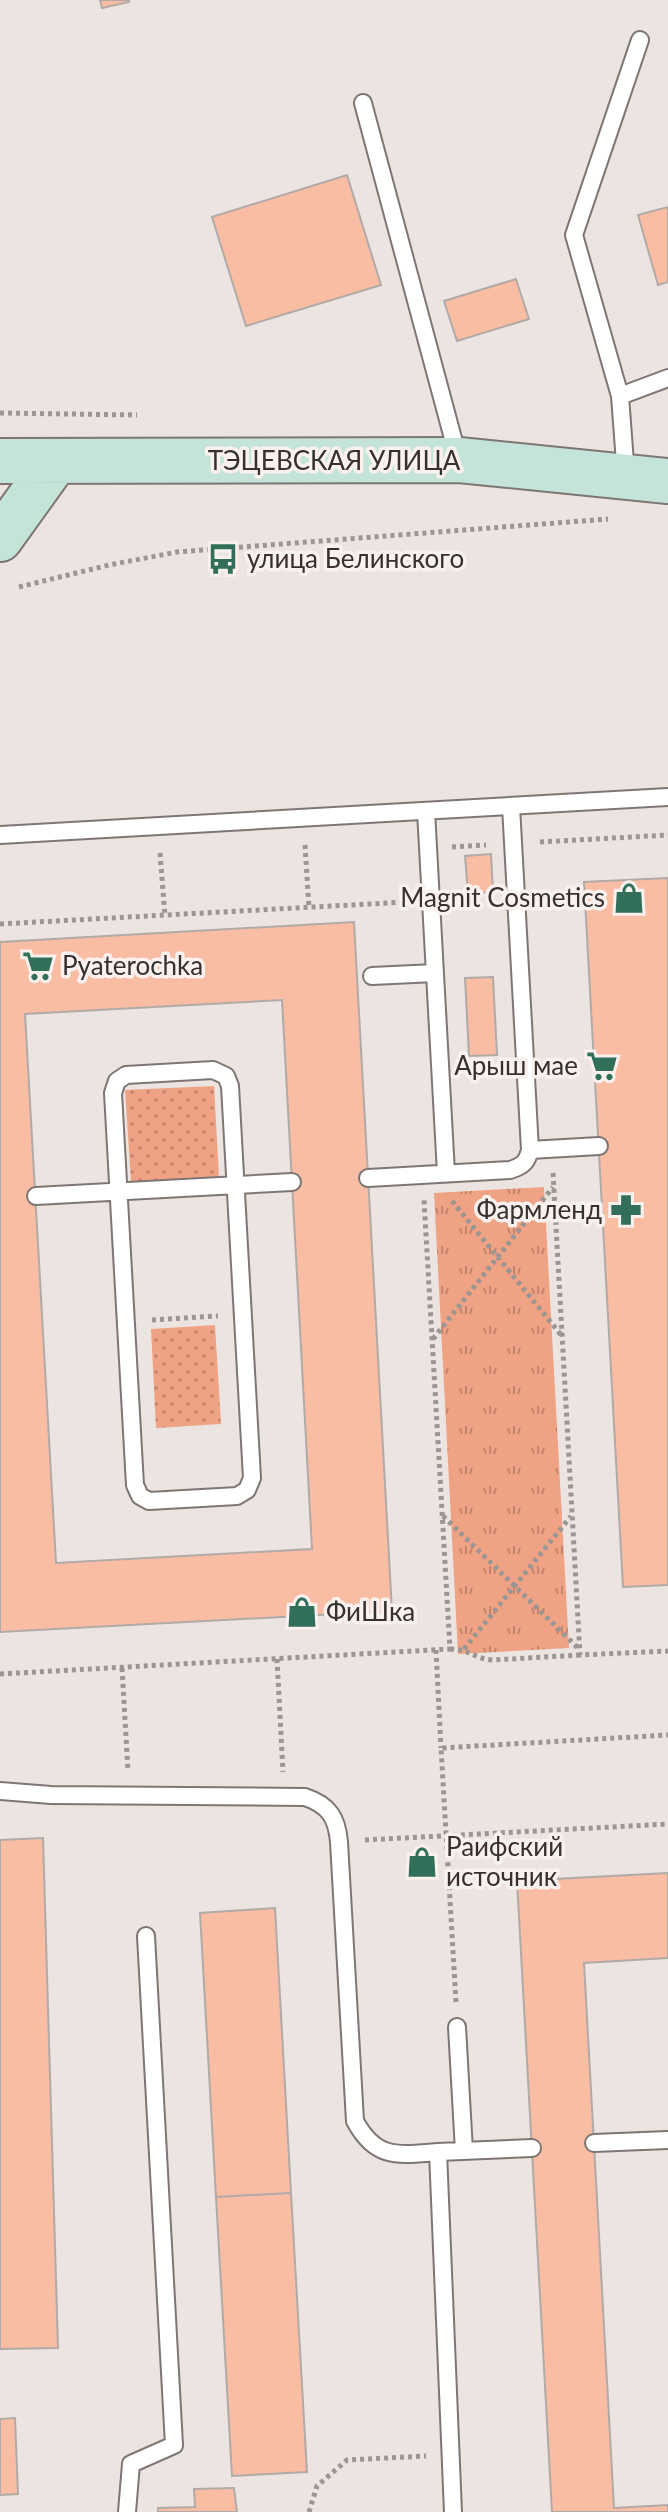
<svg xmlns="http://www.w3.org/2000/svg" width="668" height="2512" viewBox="0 0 668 2512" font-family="Lato,sans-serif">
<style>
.grass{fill:url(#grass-tufts)}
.park{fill:url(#park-dots)}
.building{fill:#f9bda4;stroke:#b2aaa7;stroke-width:2;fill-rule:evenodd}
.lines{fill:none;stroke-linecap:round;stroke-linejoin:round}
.lane-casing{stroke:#7e7673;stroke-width:20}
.secondary-casing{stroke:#7e7673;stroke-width:48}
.path{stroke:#9b9692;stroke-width:5;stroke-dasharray:4 4;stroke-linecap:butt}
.lane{stroke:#fff;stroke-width:16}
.secondary{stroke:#c4e4da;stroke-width:44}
.labels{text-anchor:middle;stroke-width:7;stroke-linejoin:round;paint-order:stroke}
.street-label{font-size:26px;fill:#34312f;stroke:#faf1ee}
.poi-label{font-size:26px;fill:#34312f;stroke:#faf1ee;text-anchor:start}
</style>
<defs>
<pattern id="grass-tufts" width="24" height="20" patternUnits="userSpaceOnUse" patternTransform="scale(2)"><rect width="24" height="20" fill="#f0a384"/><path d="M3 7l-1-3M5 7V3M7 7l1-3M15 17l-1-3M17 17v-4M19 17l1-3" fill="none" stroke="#c3856c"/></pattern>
<pattern id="park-dots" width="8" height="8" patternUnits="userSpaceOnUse" patternTransform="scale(2)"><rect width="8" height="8" fill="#f0a384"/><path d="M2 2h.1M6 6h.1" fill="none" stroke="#c3856c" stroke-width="1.8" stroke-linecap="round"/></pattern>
</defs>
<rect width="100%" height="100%" fill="#ece4e0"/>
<path class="grass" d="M544,1187L569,1648L458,1654L434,1193Z"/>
<path class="park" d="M214,1086L219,1177L131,1182L125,1090Z
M215,1325L221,1424L156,1428L151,1329Z"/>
<path class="building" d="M100,0H129V2L102,8Z
M347,175L381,285L246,326L212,217Z
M668,207V282L658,285L638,215Z
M516,279L529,319L457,341L444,301Z
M491,854L493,892L468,894L465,856Z
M668,878V1585L623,1587L584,882Z
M354,922L392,1611L0,1632V942ZM282,1000L312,1549L56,1563L25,1014Z
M493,977L497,1055L469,1056L465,978Z
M43,1838L58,2348L0,2349V1840Z
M668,1873V1958L584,1963L614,2508L668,2505V2512H552L517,1881Z
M275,1908L291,2193L216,2197L200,1913Z
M291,2193L307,2472L232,2476L216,2197Z
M15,2418L18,2494L0,2495V2419Z
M234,2488L237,2512H158V2508L195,2507L194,2489Z"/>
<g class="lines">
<defs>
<path id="lane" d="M363,103L458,457
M620,396L668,378
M626,476L620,396L574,235L640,40
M511,806L530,1150
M426,811L446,1173
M0,835L668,797
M372,976L435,973
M213,1070L226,1076L230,1086L252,1478L247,1490L237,1496L149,1501L140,1496L135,1485L113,1093L117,1081L126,1075Z
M368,1178L510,1170C523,1166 527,1162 530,1150L599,1146
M36,1196L292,1182
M0,1791L51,1795L305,1797C329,1805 337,1818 339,1842L355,2121C376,2160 398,2155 438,2152L453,2512
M457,2027L464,2151
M594,2143L668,2140
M438,2152L532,2148
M127,2512L131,2464L174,2445L146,1936"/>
<path id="secondary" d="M0,461L459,460L668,481
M0,539L56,461"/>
</defs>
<use href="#lane" class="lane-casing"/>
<use href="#secondary" class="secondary-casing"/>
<path class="path" d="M0,413L137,415
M19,587L109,565L177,552L608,519
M540,842L668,835
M305,845L309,908
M452,847L486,845
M160,853L165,916
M0,924L406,902
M553,1173L580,1655L668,1651
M452,1201L562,1336
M152,1320L218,1316
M433,1339L553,1187
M443,1516L579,1649
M450,1649C470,1649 475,1659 493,1660L580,1655
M464,1649L571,1516
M436,1650L441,1748
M277,1659L283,1772
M122,1668L128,1771
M0,1674L450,1649L424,1200
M365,1840L668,1824
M456,2002L441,1748L668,1735
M309,2512L317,2486L347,2460L426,2456"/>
<use href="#lane" class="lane"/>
<use href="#secondary" class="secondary"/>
</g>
<defs>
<symbol id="bus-bare" viewBox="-9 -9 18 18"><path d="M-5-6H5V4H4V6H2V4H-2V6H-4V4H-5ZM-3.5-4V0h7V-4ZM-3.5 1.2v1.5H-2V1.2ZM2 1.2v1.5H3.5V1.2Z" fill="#326f5b" stroke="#faf1ee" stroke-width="2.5" paint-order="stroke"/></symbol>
<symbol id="shop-bare" viewBox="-9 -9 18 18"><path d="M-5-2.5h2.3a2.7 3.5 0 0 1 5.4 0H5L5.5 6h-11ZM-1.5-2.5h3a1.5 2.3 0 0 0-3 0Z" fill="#326f5b" stroke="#faf1ee" stroke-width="2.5" paint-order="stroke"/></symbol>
<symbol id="supermarket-bare" viewBox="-9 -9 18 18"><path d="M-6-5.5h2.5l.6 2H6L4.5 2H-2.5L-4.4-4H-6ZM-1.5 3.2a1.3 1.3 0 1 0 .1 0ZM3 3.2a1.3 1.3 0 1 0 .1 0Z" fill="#326f5b" stroke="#faf1ee" stroke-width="2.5" paint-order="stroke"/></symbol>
<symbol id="pharmacy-bare" viewBox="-9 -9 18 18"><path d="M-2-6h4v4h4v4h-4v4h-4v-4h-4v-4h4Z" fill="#326f5b" stroke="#faf1ee" stroke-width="2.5" paint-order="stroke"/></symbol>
</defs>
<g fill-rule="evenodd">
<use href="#bus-bare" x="201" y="537" width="44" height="44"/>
<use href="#shop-bare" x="607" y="876" width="44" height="44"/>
<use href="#supermarket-bare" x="16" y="944" width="44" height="44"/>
<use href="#supermarket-bare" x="580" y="1044" width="44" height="44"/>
<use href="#pharmacy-bare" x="604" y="1188" width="44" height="44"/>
<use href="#shop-bare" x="280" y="1590" width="44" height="44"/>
<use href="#shop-bare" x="400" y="1840" width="44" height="44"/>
</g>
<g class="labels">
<g class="street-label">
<text x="334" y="470">ТЭЦЕВСКАЯ УЛИЦА</text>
</g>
<g class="poi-label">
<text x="247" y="568">улица Белинского</text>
<text x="605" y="907" text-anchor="end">Magnit Cosmetics</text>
<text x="62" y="975">Pyaterochka</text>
<text x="578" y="1075" text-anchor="end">Арыш мае</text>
<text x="602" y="1219" text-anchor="end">Фармленд</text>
<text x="326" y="1621">ФиШка</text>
<text x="446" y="1856">Раифский<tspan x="446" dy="30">источник</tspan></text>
</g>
</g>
</svg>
